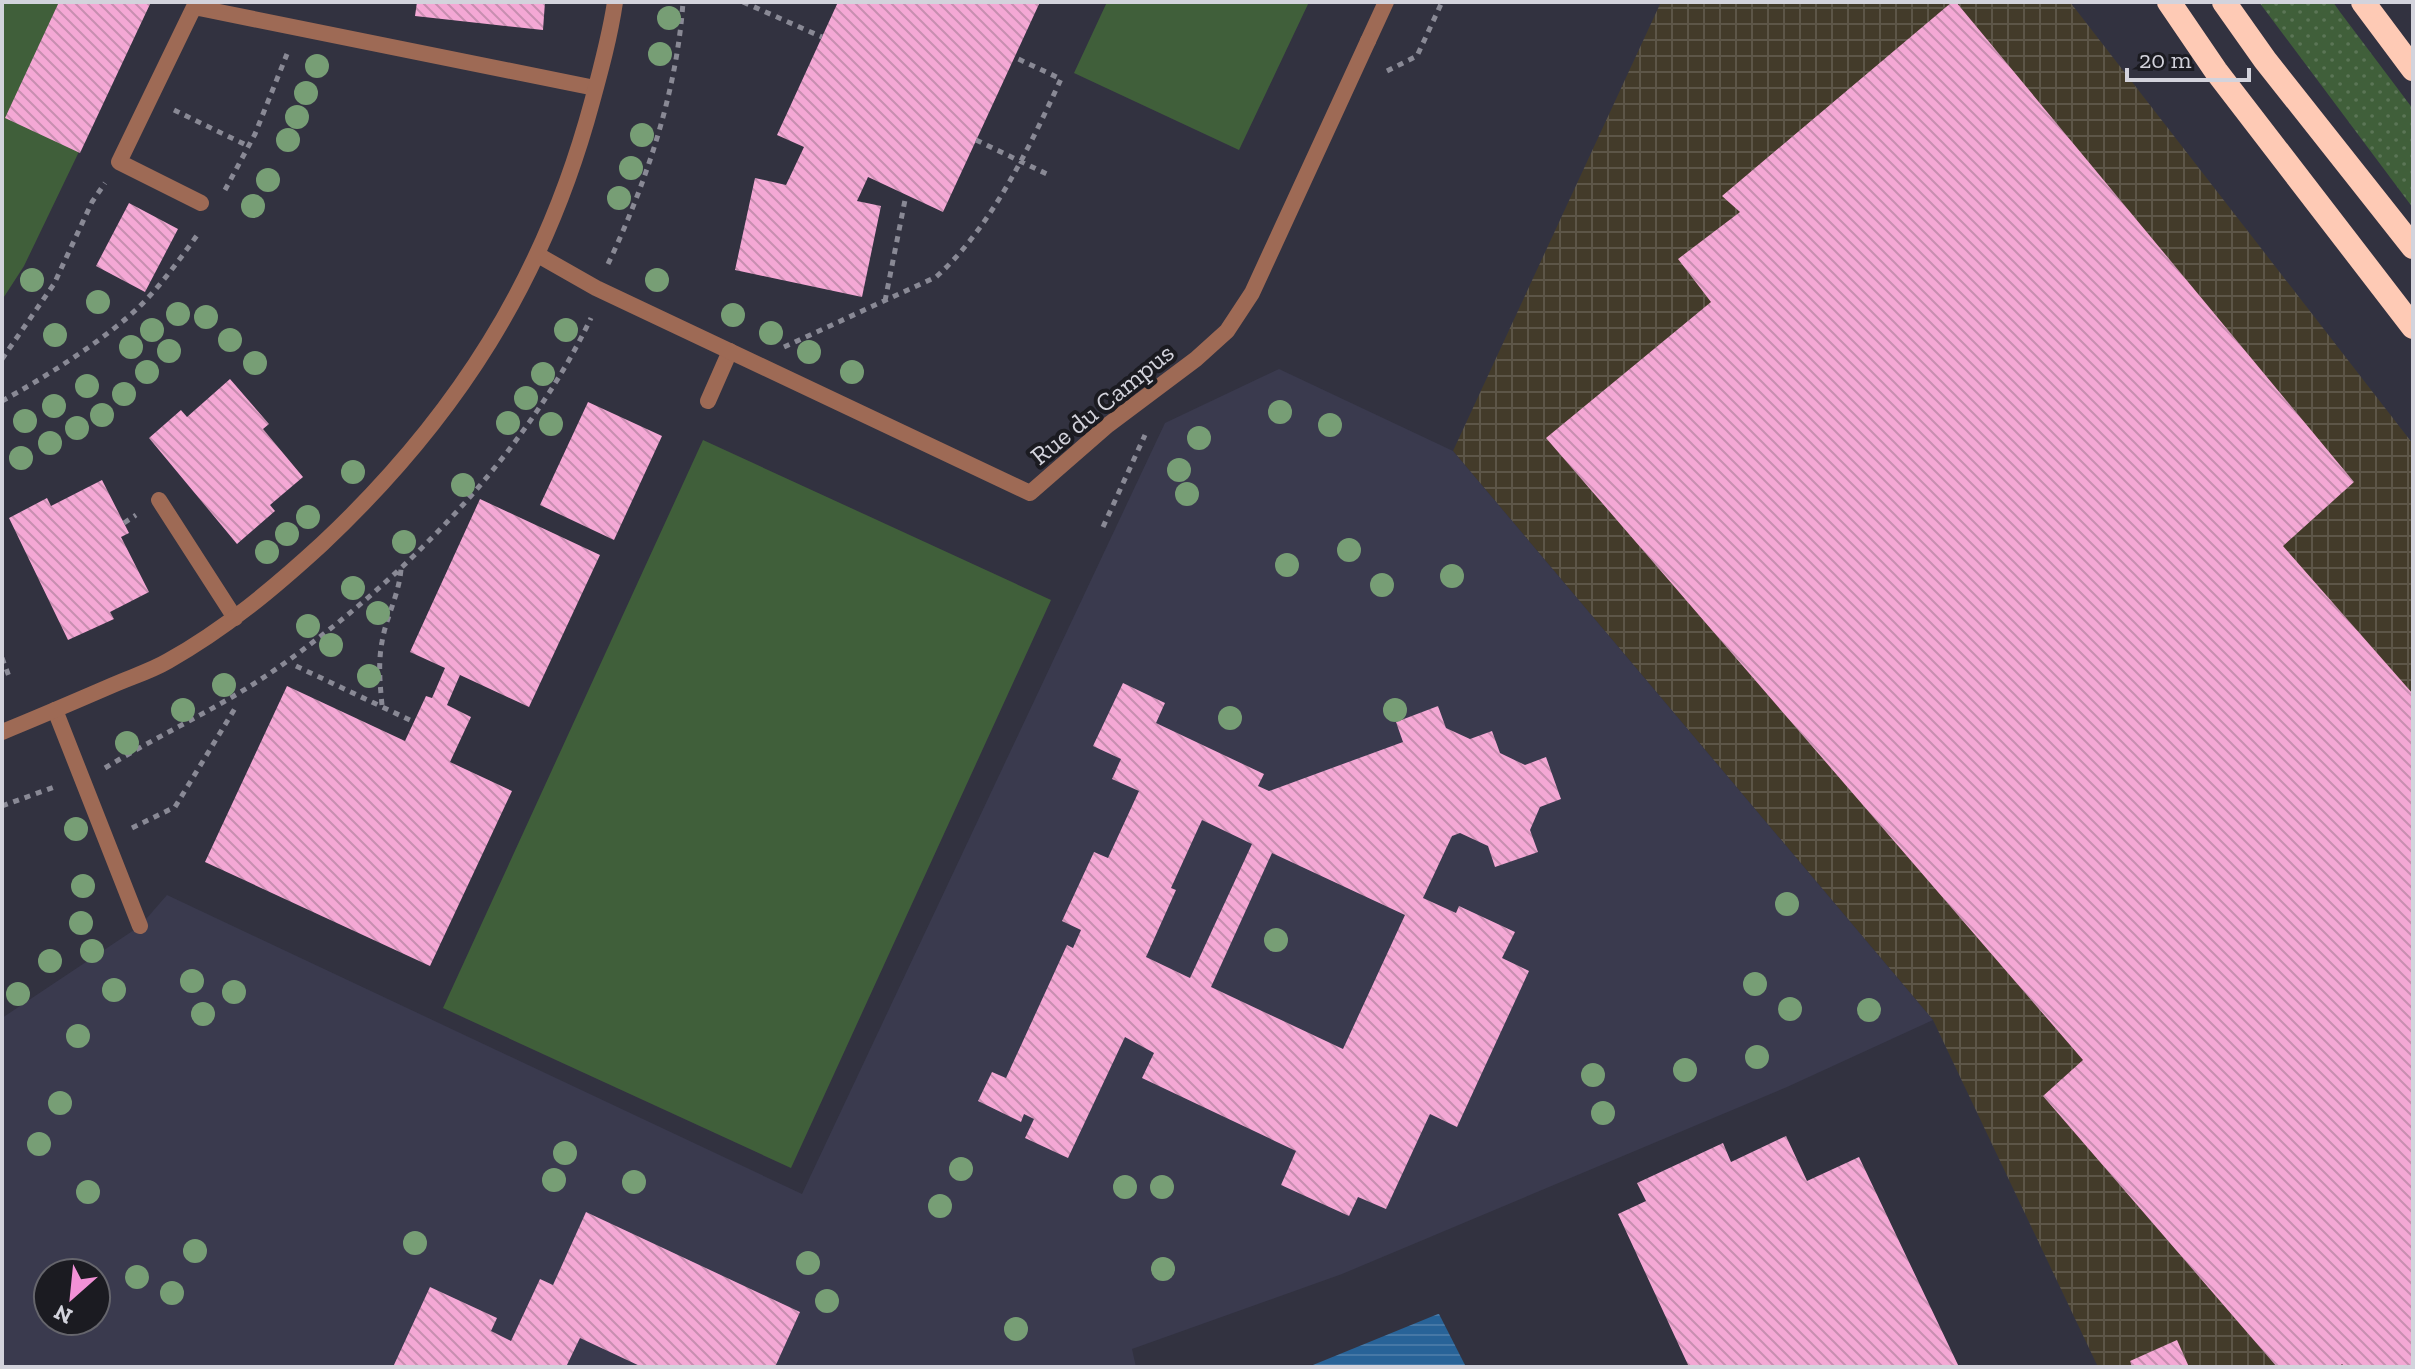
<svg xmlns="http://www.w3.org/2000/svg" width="2415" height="1369" viewBox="0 0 2415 1369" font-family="'Zilla Slab',serif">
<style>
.industrial{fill:url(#industrial-grid)}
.built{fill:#3a3a4e;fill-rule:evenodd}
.grass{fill:url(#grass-dots)}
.green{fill:#405f3a}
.water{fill:url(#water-rules)}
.building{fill:url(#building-back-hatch);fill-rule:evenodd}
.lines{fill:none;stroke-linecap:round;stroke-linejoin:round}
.path{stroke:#898995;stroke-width:5;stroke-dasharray:6 6;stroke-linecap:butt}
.lane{stroke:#9e6a55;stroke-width:16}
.street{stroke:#9e6a55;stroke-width:16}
.highway{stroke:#fecab5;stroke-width:24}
.tree{fill:#779e75}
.labels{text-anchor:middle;stroke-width:8;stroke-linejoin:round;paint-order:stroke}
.street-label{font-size:26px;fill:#d3d3dc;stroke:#1b1b21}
</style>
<defs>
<pattern id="industrial-grid" width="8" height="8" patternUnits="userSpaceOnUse" patternTransform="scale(2)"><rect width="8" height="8" fill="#433b2a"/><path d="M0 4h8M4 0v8" fill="none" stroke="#5d5648"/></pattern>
<pattern id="grass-dots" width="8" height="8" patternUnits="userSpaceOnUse" patternTransform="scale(2)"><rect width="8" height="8" fill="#405f3a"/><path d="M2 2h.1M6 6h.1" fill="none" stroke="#5b7556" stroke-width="1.8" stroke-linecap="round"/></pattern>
<pattern id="water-rules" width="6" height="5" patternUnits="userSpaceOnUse" patternTransform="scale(2)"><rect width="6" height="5" fill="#286398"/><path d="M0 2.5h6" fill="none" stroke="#4678a6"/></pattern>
<pattern id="building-back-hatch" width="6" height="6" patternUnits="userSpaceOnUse" patternTransform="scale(2)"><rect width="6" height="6" fill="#f4a8d5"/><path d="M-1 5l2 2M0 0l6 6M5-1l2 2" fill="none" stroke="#c78eb0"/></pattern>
</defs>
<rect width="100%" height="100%" fill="#323240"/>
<path class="industrial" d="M1661,2H2070L2413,444V1367H2098L1933,1020L1453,451Z"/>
<path class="built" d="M1279,369L1453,451L1933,1020L1787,1087L1342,1274L1132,1349L1136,1367H2V1018L140,926L167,895L802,1194L1165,423ZM48,1273H96V1321H48Z"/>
<path class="grass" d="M2259,2H2333L2340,12L2413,109V208Z"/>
<path class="green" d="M2,2H151L24,266L2,300Z
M1107,2H1309L1239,150L1074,73Z
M703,440L1051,600L791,1168L443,1008Z"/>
<path class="water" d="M1439,1314L1466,1367H1308L1438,1314Z"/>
<path class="building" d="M59,2H151L80,153L5,118Z
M417,2H545L543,30L415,16Z
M838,2H1040L943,212L868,177L857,201L881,206L862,297L735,270L755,178L786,185L804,147L777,135Z
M1952,2H1956L2354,482L2283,546L2413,694V1367H2345L2342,1364L2339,1367H2277L2043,1096L2083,1060L1546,438L1711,302L1678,259L1740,212L1722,196Z
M129,203L178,229L145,292L96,266Z
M230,379L269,424L263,429L303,477L270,505L275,511L237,544L149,438L181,410L187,417Z
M588,402L662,436L614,540L540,505Z
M102,480L129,533L121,537L149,592L110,612L114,619L68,640L9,518L47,498L51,506Z
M480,499L600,555L529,707L460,675L447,705L471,717L450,762L512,791L430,966L205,862L287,686L405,741L426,696L432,698L445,668L410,652Z
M1123,683L1165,703L1156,723L1264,774L1258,786L1269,791L1403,742L1396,722L1438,706L1446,728L1470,739L1492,731L1500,753L1525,765L1546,757L1561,799L1540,807L1530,830L1538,852L1495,867L1488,846L1460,833L1452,836L1423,898L1456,913L1459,906L1515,932L1502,958L1529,971L1457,1127L1430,1114L1386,1209L1358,1197L1349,1216L1281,1185L1296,1151L1142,1078L1154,1053L1125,1037L1068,1158L1025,1138L1034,1119L1024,1114L1021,1122L978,1101L992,1072L1006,1078L1067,945L1073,948L1081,930L1062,921L1094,852L1108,858L1139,791L1112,779L1121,759L1093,746ZM1202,820L1252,844L1190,978L1146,957L1176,890L1171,888ZM1272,853L1405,915L1343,1049L1211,987Z
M1786,1136L1807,1181L1859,1157L1959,1367H1689L1618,1214L1646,1201L1637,1183L1723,1143L1731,1162Z
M586,1212L800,1312L775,1367H642L580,1338L566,1367H393L430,1287L497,1318L491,1331L511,1341L540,1279L553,1285Z
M2177,1340L2189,1367H2132L2130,1361Z"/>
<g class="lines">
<path class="path" d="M743,2L822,37
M1387,71L1417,56L1442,2
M174,110L248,146
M976,140L1049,175
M225,190L255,134L287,54
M608,264C646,184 677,91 683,2
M885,301L906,195
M784,347L936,277C992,227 1030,146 1061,79L1014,57
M2,359L54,284L92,202L105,183
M2,401C44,378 106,339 140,306C162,284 180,259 198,234
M124,523L136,515
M1103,527L1145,435
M2,658L10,679
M296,666L414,722
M382,705C380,684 378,663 382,642C386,617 399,595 401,569
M105,768C162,733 224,706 279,667C403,580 525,456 591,318
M2,806L57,786
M132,828L175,807L237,705"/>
<path class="lane" d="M1368,41L1386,2
M201,203L119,162L194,7L595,88
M708,401L730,351
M159,500L235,618
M55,710L140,926"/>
<path class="street" d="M538,255L596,288L1030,493L1108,425L1196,359L1227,331L1252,293L1368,41
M2,732C39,717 76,701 113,685C131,677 151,671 168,661C225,629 274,588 322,544C456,418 544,280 592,102C601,69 610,36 615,2"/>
<path class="highway" d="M2169,2L2216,71L2413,327
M2224,2L2265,60L2413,247
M2363,2L2413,69"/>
</g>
<g class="tree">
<circle cx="669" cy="18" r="12"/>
<circle cx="660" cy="54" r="12"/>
<circle cx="317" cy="66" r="12"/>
<circle cx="306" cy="93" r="12"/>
<circle cx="297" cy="117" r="12"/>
<circle cx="642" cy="135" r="12"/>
<circle cx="288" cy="140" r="12"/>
<circle cx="631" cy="168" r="12"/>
<circle cx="268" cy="180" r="12"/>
<circle cx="619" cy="198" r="12"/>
<circle cx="253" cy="206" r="12"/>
<circle cx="32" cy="280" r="12"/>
<circle cx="657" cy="280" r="12"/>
<circle cx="98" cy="302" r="12"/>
<circle cx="178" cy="314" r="12"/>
<circle cx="733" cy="315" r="12"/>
<circle cx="206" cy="317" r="12"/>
<circle cx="152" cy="330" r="12"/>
<circle cx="566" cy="330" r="12"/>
<circle cx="771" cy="333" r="12"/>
<circle cx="55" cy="335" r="12"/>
<circle cx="230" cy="340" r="12"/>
<circle cx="131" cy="347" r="12"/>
<circle cx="169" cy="351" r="12"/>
<circle cx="809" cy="352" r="12"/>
<circle cx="255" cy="363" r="12"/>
<circle cx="147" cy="372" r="12"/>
<circle cx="852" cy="372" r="12"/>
<circle cx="543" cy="374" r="12"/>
<circle cx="87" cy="386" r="12"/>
<circle cx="124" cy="394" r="12"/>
<circle cx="526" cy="398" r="12"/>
<circle cx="54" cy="406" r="12"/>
<circle cx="1280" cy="412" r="12"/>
<circle cx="102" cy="415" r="12"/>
<circle cx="25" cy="421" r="12"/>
<circle cx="508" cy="423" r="12"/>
<circle cx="551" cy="424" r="12"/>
<circle cx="1330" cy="425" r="12"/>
<circle cx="77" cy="428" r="12"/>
<circle cx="1199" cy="438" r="12"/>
<circle cx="50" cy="443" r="12"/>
<circle cx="21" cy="458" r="12"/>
<circle cx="1179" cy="470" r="12"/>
<circle cx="353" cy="472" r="12"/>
<circle cx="463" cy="485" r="12"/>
<circle cx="1187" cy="494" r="12"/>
<circle cx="308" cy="517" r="12"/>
<circle cx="287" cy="534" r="12"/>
<circle cx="404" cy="542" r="12"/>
<circle cx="1349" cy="550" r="12"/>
<circle cx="267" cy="552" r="12"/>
<circle cx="1287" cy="565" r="12"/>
<circle cx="1452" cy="576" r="12"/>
<circle cx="1382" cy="585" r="12"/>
<circle cx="353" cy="588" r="12"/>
<circle cx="378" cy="613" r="12"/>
<circle cx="308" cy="626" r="12"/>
<circle cx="331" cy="645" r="12"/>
<circle cx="369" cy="676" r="12"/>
<circle cx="224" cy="685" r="12"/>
<circle cx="183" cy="710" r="12"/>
<circle cx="1395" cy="710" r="12"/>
<circle cx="1230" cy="718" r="12"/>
<circle cx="127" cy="743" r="12"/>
<circle cx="76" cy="829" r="12"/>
<circle cx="83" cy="886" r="12"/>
<circle cx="1787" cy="904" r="12"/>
<circle cx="81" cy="923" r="12"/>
<circle cx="1276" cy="940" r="12"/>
<circle cx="92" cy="951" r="12"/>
<circle cx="50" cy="961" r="12"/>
<circle cx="192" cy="981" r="12"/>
<circle cx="1755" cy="984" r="12"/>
<circle cx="114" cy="990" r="12"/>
<circle cx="234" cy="992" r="12"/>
<circle cx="18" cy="994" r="12"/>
<circle cx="1790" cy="1009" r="12"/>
<circle cx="1869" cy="1010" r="12"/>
<circle cx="203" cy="1014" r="12"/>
<circle cx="78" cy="1036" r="12"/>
<circle cx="1757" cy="1057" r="12"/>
<circle cx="1685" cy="1070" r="12"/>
<circle cx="1593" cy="1075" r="12"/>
<circle cx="60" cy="1103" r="12"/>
<circle cx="1603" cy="1113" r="12"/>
<circle cx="39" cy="1144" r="12"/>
<circle cx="565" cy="1153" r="12"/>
<circle cx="961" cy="1169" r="12"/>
<circle cx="554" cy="1180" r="12"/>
<circle cx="634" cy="1182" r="12"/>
<circle cx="1125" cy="1187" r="12"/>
<circle cx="1162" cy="1187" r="12"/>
<circle cx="88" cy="1192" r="12"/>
<circle cx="940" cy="1206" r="12"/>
<circle cx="415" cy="1243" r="12"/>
<circle cx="195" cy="1251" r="12"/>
<circle cx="808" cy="1263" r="12"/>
<circle cx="1163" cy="1269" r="12"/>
<circle cx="137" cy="1277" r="12"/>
<circle cx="172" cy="1293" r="12"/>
<circle cx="827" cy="1301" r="12"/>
<circle cx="1016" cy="1329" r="12"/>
</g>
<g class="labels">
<g class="street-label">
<text transform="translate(1102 404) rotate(-39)" y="9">Rue du Campus</text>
</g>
</g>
<rect width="2415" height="1369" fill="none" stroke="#d3d3dc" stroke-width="8"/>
<g transform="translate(72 1297) rotate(207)"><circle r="38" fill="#1b1b21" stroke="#65656c" stroke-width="2"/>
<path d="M0-6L14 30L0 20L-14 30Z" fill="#f291d6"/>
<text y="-12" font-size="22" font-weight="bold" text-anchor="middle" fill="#d3d3dc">N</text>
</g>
<path d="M2127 68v12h122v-12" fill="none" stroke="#d3d3dc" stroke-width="4"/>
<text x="2139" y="68" font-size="24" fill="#d3d3dc" stroke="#1b1b21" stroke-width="6" paint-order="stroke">20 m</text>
</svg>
